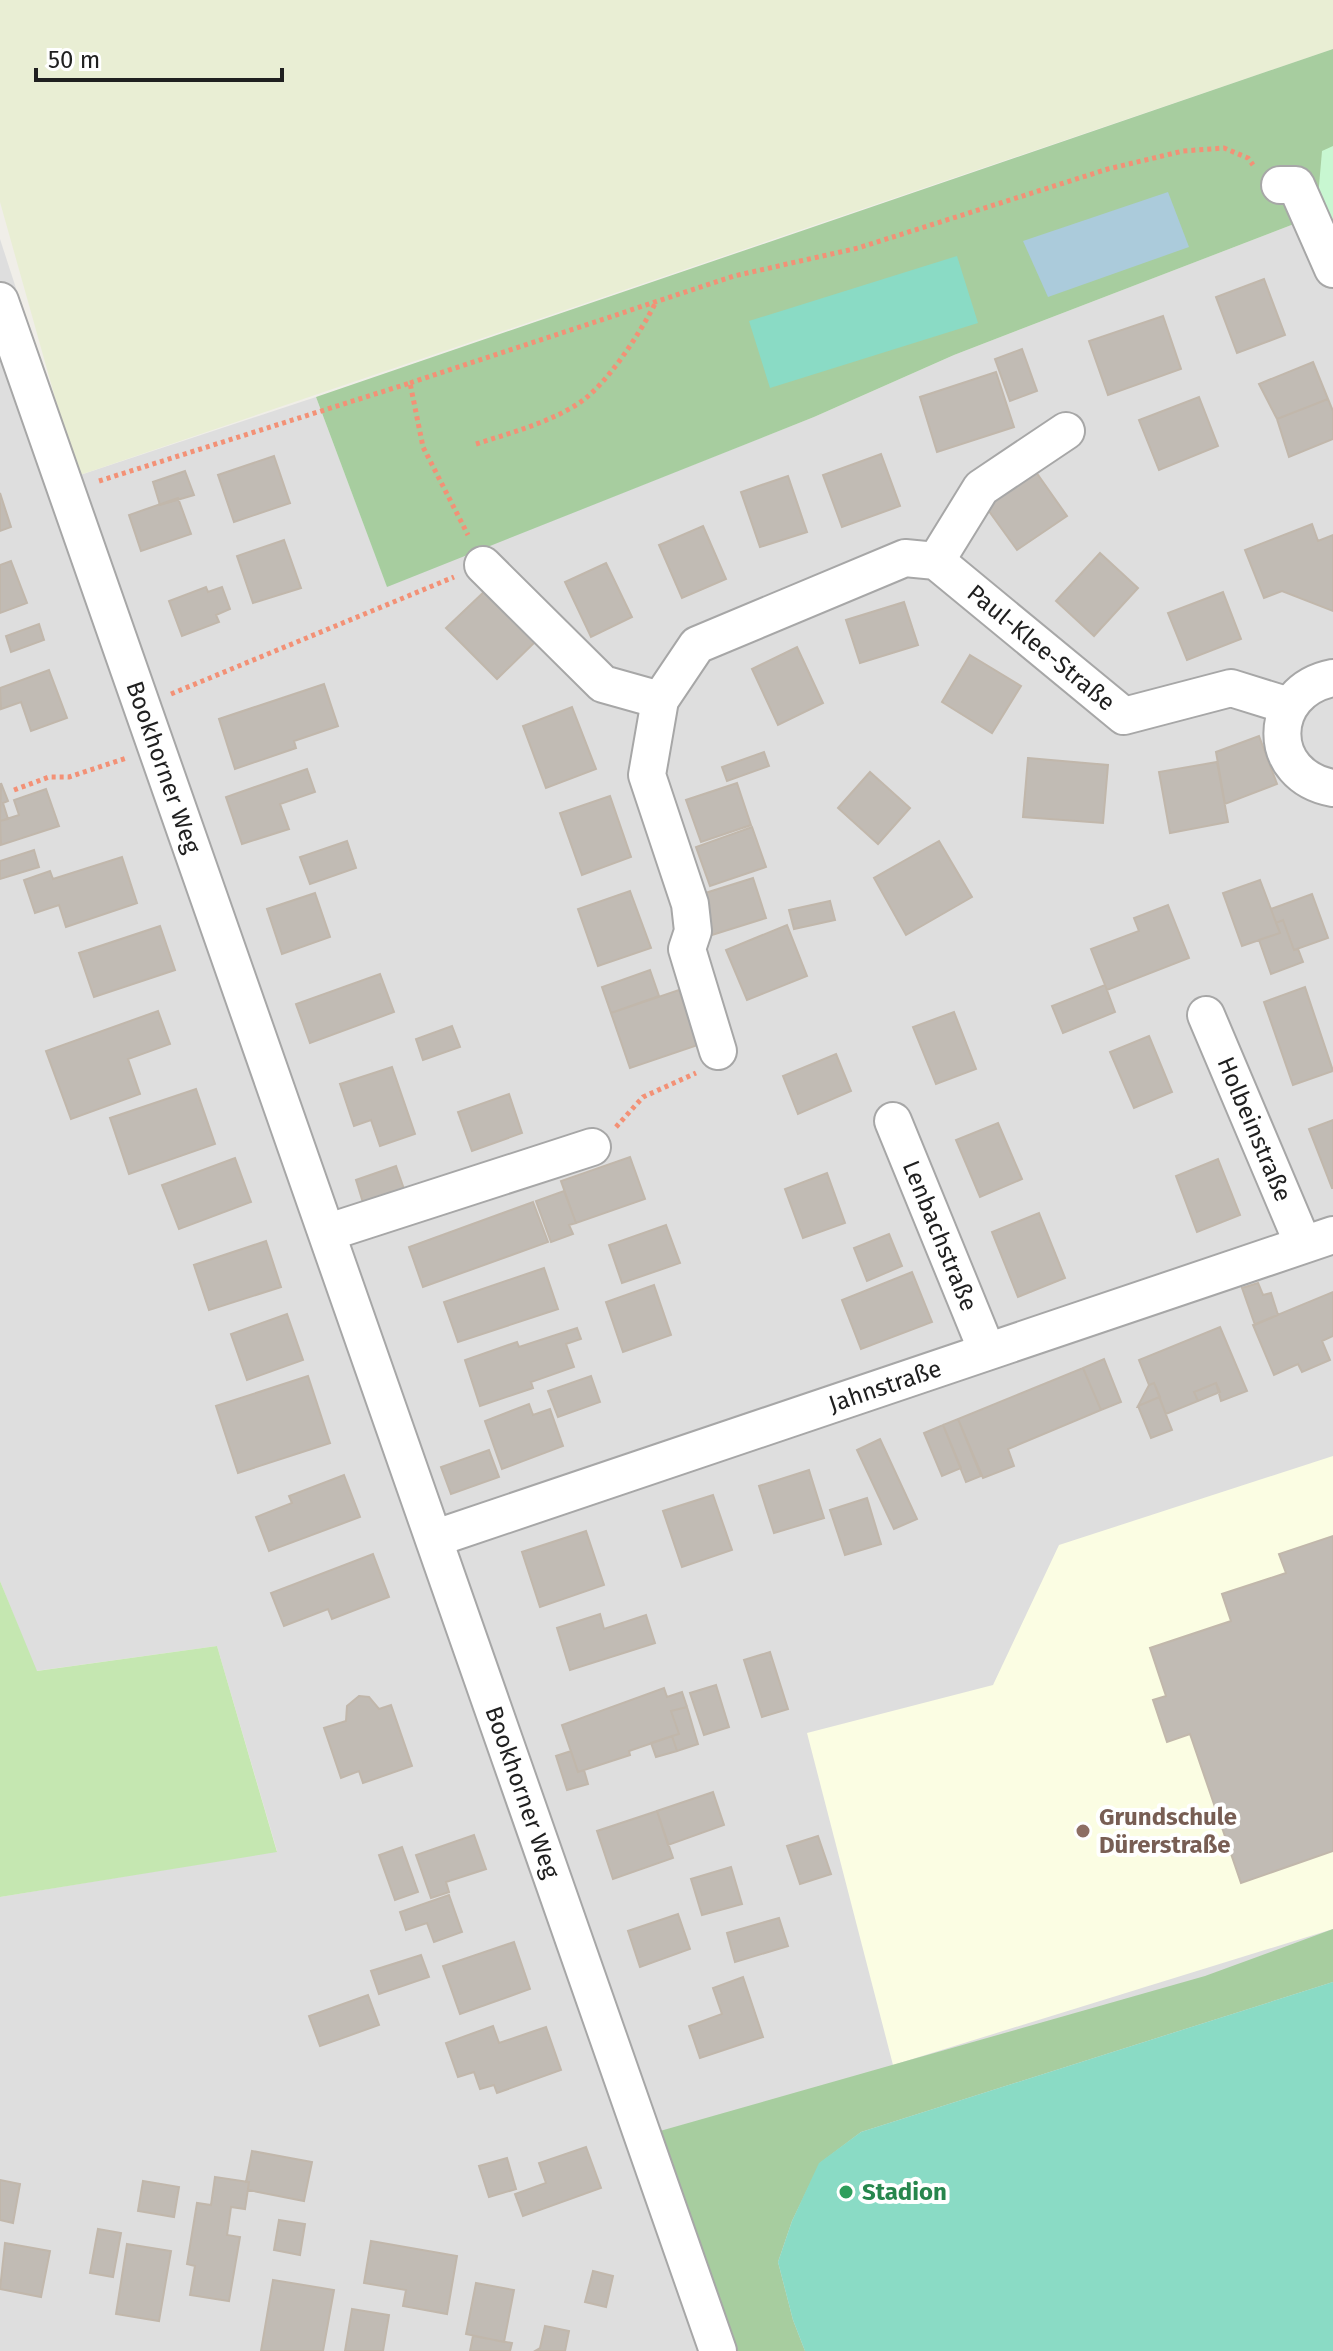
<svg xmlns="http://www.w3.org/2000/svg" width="1333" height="2351" viewBox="0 0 1333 2351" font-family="'Fira Sans',sans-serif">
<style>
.residential{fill:#dedede}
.education{fill:#fbfde3}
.farmland{fill:#e9eed4}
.grass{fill:#c5e7b1}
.forest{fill:#a7cd9f}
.park{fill:#c8f7d1}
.pitch{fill:#8adbc5}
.water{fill:#abcbdb}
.building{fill:#c1bbb4;stroke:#c1b7ab;stroke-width:2}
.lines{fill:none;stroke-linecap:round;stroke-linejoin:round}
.street-casing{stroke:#a7a7a7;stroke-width:40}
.path{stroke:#f39176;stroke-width:5;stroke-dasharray:4 4;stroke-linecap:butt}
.street{stroke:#fff;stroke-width:36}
.education-dot{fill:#8d6e63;stroke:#fff;stroke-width:3}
.leisure-dot{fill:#2e9e5b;stroke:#fff;stroke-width:3}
.labels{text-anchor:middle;stroke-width:8;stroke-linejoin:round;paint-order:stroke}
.street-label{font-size:24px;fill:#202020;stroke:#fff}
.education-label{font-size:24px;font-weight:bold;fill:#785e54;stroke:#fff;text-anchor:start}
.leisure-label{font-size:24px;font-weight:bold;fill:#27864d;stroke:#fff;text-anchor:start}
</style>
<rect width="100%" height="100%" fill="#f0eee8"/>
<path class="residential" d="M1333,209V2351H0V1897L277,1851L217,1646L36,1671L0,1581V239L77,476L316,397L387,586L814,417L954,355Z"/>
<path class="education" d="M1333,1456V1929L893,2065L807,1733L993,1685L1059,1545Z"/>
<path class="farmland" d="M0,0H1333V49L77,476L0,202Z"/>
<path class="grass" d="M0,1581L37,1671L217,1646L277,1852L0,1897Z"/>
<path class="forest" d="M1333,49V209L954,355L814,417L387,587L316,397Z
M1333,1929V1982L861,2132L820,2163L792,2221L778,2262L793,2320L805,2351H731L653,2133L1205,1976Z"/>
<path class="park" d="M1333,146V255L1316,221L1322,151Z"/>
<path class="pitch" d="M957,256L978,323L770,388L749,321Z
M1333,1982V2351H805L793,2320L778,2262L792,2221L819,2163L861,2132Z"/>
<path class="water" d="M1168,192L1189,247L1048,297L1023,241Z"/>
<path class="building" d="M1264,279L1285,335L1237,353L1216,297Z
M1163,316L1181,369L1108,395L1089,341Z
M1022,349L1037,391L1010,401L995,359Z
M1313,362L1328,399L1277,419L1259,384Z
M996,372L1014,427L937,452L920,397Z
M1199,397L1218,446L1159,470L1139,420Z
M1328,399L1333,411V439L1289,457L1277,419Z
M881,454L900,506L842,527L823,475Z
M274,456L290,503L234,522L218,475Z
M185,471L194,495L160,505L153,482Z
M1036,472L1067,516L1017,550L986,507Z
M788,476L807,532L760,547L741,492Z
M0,493L11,527L0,531Z
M178,498L191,534L141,551L129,515Z
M1312,524L1318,541L1333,535V611L1282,591L1264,598L1245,550Z
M703,526L726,579L682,598L659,545Z
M284,540L301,588L253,603L237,556Z
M1100,553L1138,588L1094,636L1056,601Z
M11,561L27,603L0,613V565Z
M606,563L632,617L591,637L565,582Z
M206,587L208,592L222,587L230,609L216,615L219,622L182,636L169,601Z
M486,590L536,641L497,679L446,628Z
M1223,592L1241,639L1187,660L1168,613Z
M904,602L918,645L860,663L846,620Z
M39,624L44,640L11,652L6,636Z
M797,647L823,703L778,725L752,669Z
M970,655L1021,686L992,733L942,702Z
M49,670L67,718L31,731L21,702L1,709L0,688Z
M324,684L338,726L294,741L296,748L235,769L219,719Z
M572,707L596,769L546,788L523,726Z
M1259,736L1277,784L1225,804L1216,752Z
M764,752L769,766L727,781L722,767Z
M1028,758L1108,765L1103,823L1023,817Z
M1217,762L1228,822L1170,833L1159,772Z
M307,769L315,792L280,804L289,829L242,844L226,797Z
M870,772L910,808L878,844L838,808Z
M1,783L8,801L3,803L8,819L0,821Z
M737,783L751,825L701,842L686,800Z
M46,789L59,826L1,845L0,821L19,815L14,800Z
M610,796L631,857L582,875L560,813Z
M752,827L766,867L710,886L696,847Z
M347,841L356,868L310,884L300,857Z
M939,841L972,897L906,935L874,878Z
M34,850L39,867L0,879V861Z
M122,857L137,903L66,927L59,905L35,913L24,880L50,871L53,879Z
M753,878L766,918L712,935L699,895Z
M1260,880L1280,933L1242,946L1223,893Z
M630,891L651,948L598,966L578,909Z
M315,893L330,937L282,954L267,909Z
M1312,894L1328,938L1294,950L1283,920L1276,923L1271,909Z
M830,901L835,920L794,929L789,910Z
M1168,905L1189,958L1107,990L1091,949L1139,931L1134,918Z
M1283,920L1294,950L1298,949L1303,962L1271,974L1259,940L1280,933L1276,923Z
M787,925L807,976L747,1000L726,950Z
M160,926L175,970L94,997L79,953Z
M650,970L659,996L611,1013L602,987Z
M380,974L394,1012L310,1043L296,1004Z
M1105,985L1115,1012L1063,1033L1052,1006Z
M1305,987L1333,1071L1293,1085L1264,1002Z
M679,990L698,1045L630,1068L611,1013Z
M158,1011L170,1044L128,1059L140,1094L71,1119L46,1051Z
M954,1012L976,1069L936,1084L913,1027Z
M452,1026L460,1047L423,1060L416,1039Z
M1149,1036L1172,1092L1134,1108L1110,1052Z
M836,1054L851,1091L798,1114L783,1076Z
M392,1067L415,1134L380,1146L371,1120L354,1126L340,1084Z
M196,1089L215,1144L129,1174L110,1118Z
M509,1094L522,1133L472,1151L458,1112Z
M1333,1120V1188H1332L1309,1129Z
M998,1123L1022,1179L980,1197L956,1140Z
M630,1157L645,1199L576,1223L561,1181Z
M235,1158L251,1202L179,1229L162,1185Z
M1218,1159L1240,1215L1197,1232L1176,1176Z
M396,1166L406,1195L365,1209L356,1180Z
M827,1173L845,1223L803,1238L785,1189Z
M564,1191L576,1223L569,1225L573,1234L551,1242L536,1201Z
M533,1202L548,1242L423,1287L409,1247Z
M1039,1213L1065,1278L1018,1297L992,1232Z
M666,1225L680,1263L622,1283L609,1245Z
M889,1234L902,1266L867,1281L854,1248Z
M266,1241L281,1287L209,1310L194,1265Z
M544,1268L558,1309L458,1342L444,1302Z
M912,1272L932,1322L861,1349L842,1300Z
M1258,1283L1263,1295L1271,1293L1278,1315L1255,1325L1242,1288Z
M654,1285L671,1335L623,1352L606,1302Z
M1333,1292V1336L1322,1341L1330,1360L1302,1372L1298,1364L1274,1375L1253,1325Z
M287,1314L303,1360L247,1380L231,1334Z
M1220,1327L1247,1391L1221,1401L1216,1383L1194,1392L1198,1401L1166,1414L1154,1383L1149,1385L1139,1360Z
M577,1328L581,1339L566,1344L574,1367L531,1382L533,1388L480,1406L465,1360L517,1342L519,1347Z
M1104,1359L1121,1402L1101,1410L1083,1368Z
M1083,1368L1101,1410L1008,1449L1014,1466L983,1478L958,1419Z
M308,1376L330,1443L238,1473L216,1406Z
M591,1376L600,1402L558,1417L548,1391Z
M1154,1383L1160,1397L1138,1406L1149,1385Z
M1216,1383L1220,1392L1198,1401L1194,1392Z
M1159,1397L1172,1430L1151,1438L1138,1406Z
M529,1404L533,1415L550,1409L563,1446L502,1469L485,1421Z
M958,1419L981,1476L966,1482L943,1425Z
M943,1425L961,1468L942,1476L924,1433Z
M880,1439L917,1519L894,1529L857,1450Z
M489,1450L499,1477L451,1494L441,1467Z
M809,1470L824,1518L774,1533L759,1486Z
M344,1475L360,1517L269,1551L256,1517L292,1503L289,1496Z
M713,1495L732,1550L682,1567L663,1511Z
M867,1498L881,1544L845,1555L830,1510Z
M586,1531L604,1585L540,1607L522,1552Z
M1333,1536V1851L1241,1883L1190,1734L1167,1742L1153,1700L1166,1696L1150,1648L1231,1621L1222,1594L1286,1573L1279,1554Z
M373,1554L389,1597L332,1619L328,1609L284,1626L271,1593Z
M600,1614L604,1629L646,1615L655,1643L570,1670L557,1628Z
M770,1652L788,1709L762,1717L744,1660Z
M716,1685L729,1727L704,1735L690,1693Z
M664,1688L667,1697L682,1692L687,1707L671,1711L679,1734L629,1751L630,1755L578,1772L562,1725Z
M359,1696L369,1697L379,1709L391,1705L412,1766L363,1783L359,1771L341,1778L324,1728L346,1721L347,1706Z
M687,1707L698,1744L677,1751L672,1736L679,1734L671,1711Z
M672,1736L677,1751L656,1757L651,1743Z
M571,1751L578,1772L584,1770L588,1784L567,1790L556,1756Z
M713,1792L724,1825L668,1845L657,1811Z
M657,1811L673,1858L613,1879L597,1831Z
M474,1835L486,1869L446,1882L449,1892L431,1898L416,1855Z
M818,1836L831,1874L800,1884L787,1846Z
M402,1847L418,1892L395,1900L379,1855Z
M731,1867L742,1904L702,1915L691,1879Z
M449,1895L462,1932L434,1942L427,1923L406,1930L400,1912Z
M678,1914L690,1949L640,1967L628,1931Z
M779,1918L788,1946L735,1962L727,1933Z
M514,1942L530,1989L460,2014L443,1966Z
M421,1955L429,1977L379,1994L371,1971Z
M743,1977L763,2037L700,2058L689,2026L722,2014L713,1988Z
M368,1995L379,2025L320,2046L309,2016Z
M493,2026L499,2043L546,2027L561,2070L497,2093L494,2085L480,2089L474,2072L458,2077L446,2043Z
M586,2147L601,2188L523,2216L515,2194L546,2183L539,2163Z
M252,2151L312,2162L304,2201L248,2190L249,2182H246Z
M507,2158L516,2189L489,2197L479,2166Z
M215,2177L249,2182L245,2209L231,2207L227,2235L240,2237L229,2301L190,2295L195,2266L187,2264L197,2203L211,2205Z
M0,2180L20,2184L13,2223L0,2220Z
M143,2181L179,2187L174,2217L138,2211Z
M279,2220L305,2224L300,2255L274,2250Z
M98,2229L121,2233L113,2277L90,2273Z
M371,2241L457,2256L447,2314L403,2306L406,2290L364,2283Z
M5,2243L50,2251L41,2297L0,2289Z
M127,2244L171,2251L159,2321L116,2314Z
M593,2271L613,2276L606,2307L585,2302Z
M273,2280L334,2290L323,2351H261Z
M476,2283L514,2290L504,2342L466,2334Z
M352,2309L389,2315L383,2351H345Z
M545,2326L569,2331L565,2351H535L540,2348Z
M473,2336L512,2343L510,2351H470Z"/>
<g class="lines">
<defs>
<g id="street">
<path d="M1280,185H1296L1333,269"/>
<path id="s1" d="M0,301L718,2351"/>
<path d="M936,561L981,488L1066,431"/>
<path d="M483,565L603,684L660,700"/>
<path d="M1333,678C1266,691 1265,776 1333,788"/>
<path id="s2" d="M1206,1015L1303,1244"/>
<path id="s3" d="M718,1051L687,949L693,931L690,904L647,775L660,700L697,645L905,558L936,561L1124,716L1231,688L1289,706"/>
<path id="s4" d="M893,1121L987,1351"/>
<path d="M329,1232L592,1147"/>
<path id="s5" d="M436,1538L1333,1235"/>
</g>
</defs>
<use href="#street" class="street-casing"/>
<path class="path" d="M410,383L734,276L858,248L1108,169L1183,151L1224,148L1248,158L1253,165
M476,444C510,433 545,424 576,405C606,387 640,333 656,302
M99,481L410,383L423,447L468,535
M171,694L454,577
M14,790L49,777H69L127,758
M616,1127L643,1097L696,1073"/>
<use href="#street" class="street"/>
</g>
<circle class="education-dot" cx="1083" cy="1831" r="8"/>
<circle class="leisure-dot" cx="846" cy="2192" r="8"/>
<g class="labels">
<g class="street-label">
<text dy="8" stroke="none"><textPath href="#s3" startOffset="824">Paul-Klee-Straße</textPath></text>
<text dy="8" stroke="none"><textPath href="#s1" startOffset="494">Bookhorner Weg</textPath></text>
<text dy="8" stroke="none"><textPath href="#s2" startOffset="124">Holbeinstraße</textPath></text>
<text dy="8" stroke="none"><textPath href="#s4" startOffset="124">Lenbachstraße</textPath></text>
<text dy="8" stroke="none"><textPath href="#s5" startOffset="474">Jahnstraße</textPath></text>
<text dy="8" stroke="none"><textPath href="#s1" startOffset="1580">Bookhorner Weg</textPath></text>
</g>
<g class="education-label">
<text x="1099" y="1825">Grundschule<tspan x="1099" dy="28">Dürerstraße</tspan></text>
</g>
<g class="leisure-label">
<text x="862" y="2200">Stadion</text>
</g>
</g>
<path d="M36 68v12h246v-12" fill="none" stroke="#202020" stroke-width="4"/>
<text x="48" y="68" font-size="24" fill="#202020" stroke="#ffffff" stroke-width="6" paint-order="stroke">50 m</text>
</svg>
